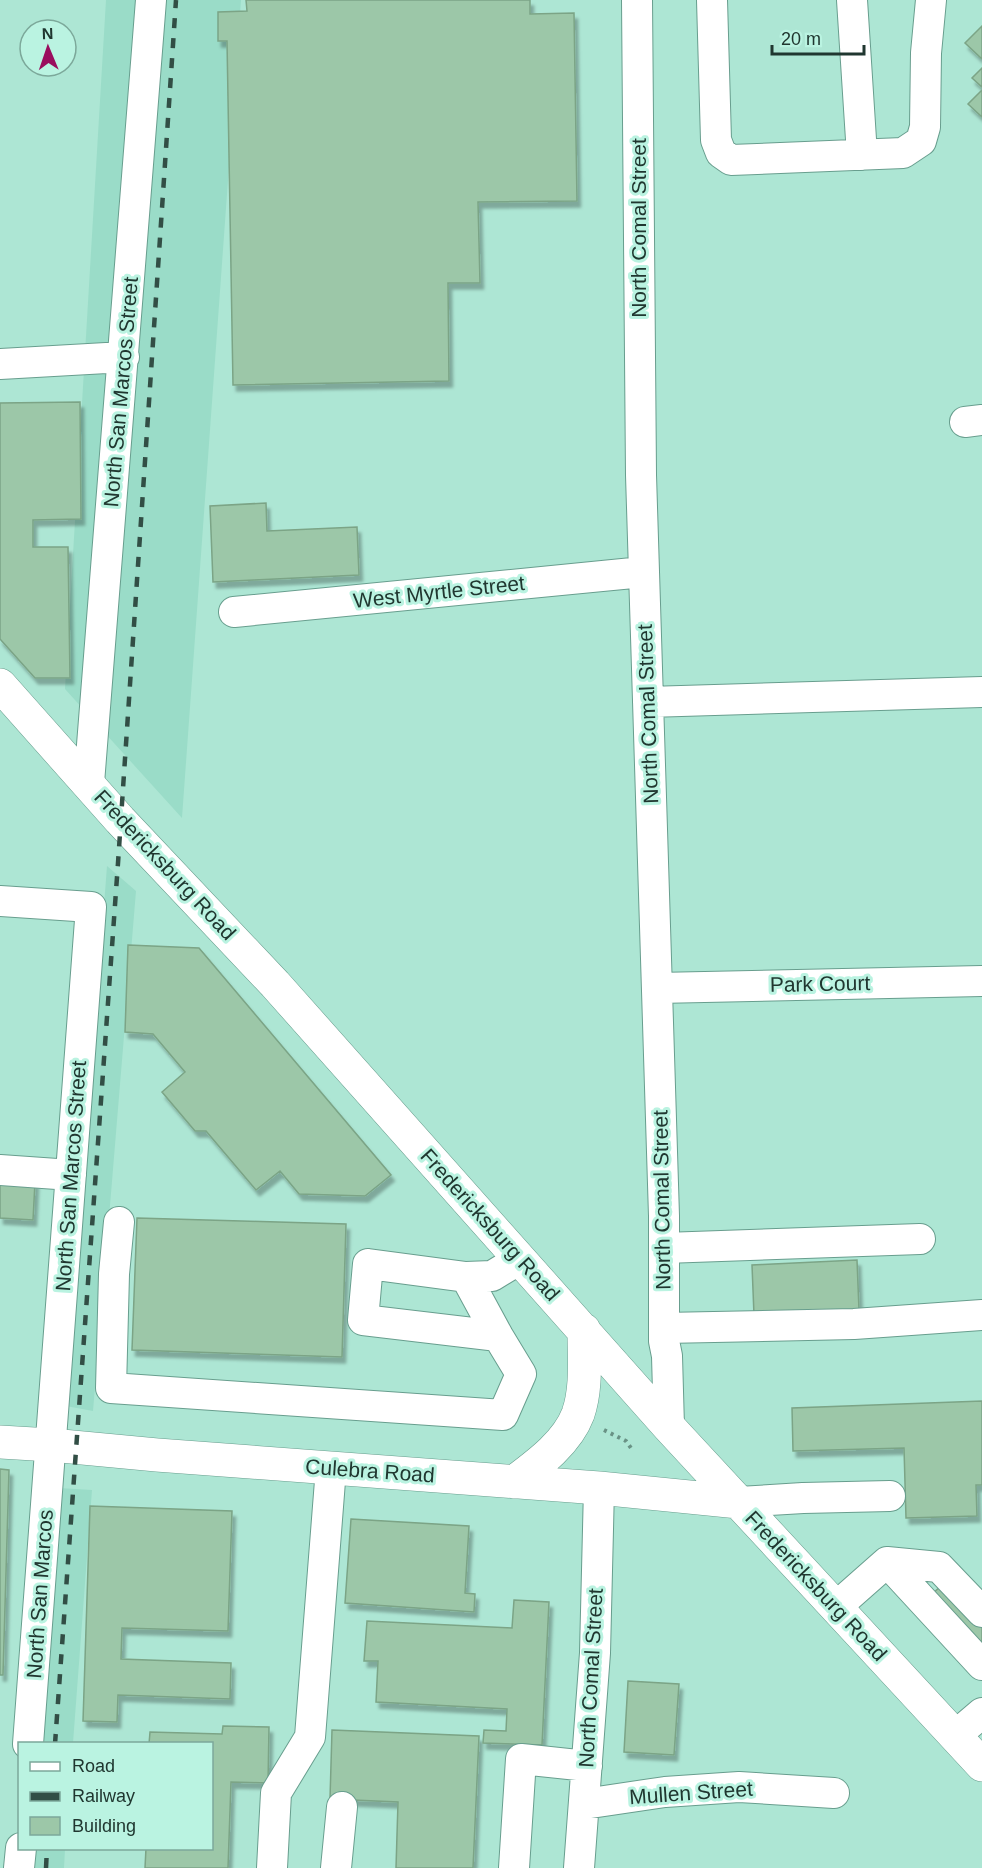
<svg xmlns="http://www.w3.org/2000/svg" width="982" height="1868" viewBox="0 0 982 1868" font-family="Arial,sans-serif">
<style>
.built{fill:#9adcc8}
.building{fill:#9cc7a8;stroke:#7ba486;stroke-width:1.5;filter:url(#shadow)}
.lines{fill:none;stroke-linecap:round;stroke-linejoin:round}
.minor-casing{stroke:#689e8e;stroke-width:32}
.major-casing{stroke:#689e8e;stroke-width:34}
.path{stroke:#699285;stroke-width:4;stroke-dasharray:3 4.5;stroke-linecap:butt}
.minor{stroke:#fff;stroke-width:30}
.major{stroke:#fff;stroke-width:33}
.rail{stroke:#324e45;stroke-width:4.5;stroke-dasharray:10 10;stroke-linecap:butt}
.labels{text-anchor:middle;stroke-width:6;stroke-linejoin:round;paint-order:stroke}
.street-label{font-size:21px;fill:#203730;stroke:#baf3e1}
</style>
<defs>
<filter id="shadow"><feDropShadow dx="3.5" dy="6" stdDeviation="1.5" flood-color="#0004"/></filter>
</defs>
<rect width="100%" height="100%" fill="#ade6d4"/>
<path class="built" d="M106,0H241L182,818L65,689Z
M107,866L136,891L93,1411L66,1406Z
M59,1488L92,1490L73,1743L43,1744Z
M36,1849H65L64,1868H35Z"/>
<path class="building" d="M246,0H530V14L574,13L577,201L478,202L480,283H448L449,381L233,385L227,41H218V12L247,11Z
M982,26V59L965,43Z
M982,68V87L972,78Z
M982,90V117L968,104Z
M80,402L81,519L33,520V547H68L70,678H35L0,639V403Z
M266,503L267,531L357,527L359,575L213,582L210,506Z
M128,945L199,948L391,1175L365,1196L299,1194L280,1171L256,1190L206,1131H195L162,1092L185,1072L153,1034L125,1032Z
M0,1180L35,1182L33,1220L0,1218Z
M137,1218L346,1224L342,1357L132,1350Z
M857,1260L859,1310L754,1315L752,1265Z
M982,1401V1485H976L977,1516L906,1518L904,1448L793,1451L792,1408Z
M0,1469L9,1470L3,1675H0Z
M90,1506L232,1511L228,1631L122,1628L121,1659L231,1663L230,1699L118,1695L117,1722L83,1721Z
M351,1519L469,1526L465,1593L475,1594L474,1612L345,1603Z
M948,1580L982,1616V1641L972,1651L925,1600Z
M514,1600L549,1602L542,1745L483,1743L484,1730L506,1731L507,1709L376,1702L378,1661H364L367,1621L512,1628Z
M628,1681L679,1684L674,1755L624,1752Z
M223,1726L269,1727L268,1783L231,1782L228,1868H145L146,1848H212V1744H149L150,1732L222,1734Z
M332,1730L479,1736L473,1868H396L398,1802L330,1799Z"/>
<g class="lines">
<defs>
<path id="minor" d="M637,0L641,475L664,1216V1341L667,1356L669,1427
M712,0L716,140L721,153L731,160L903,153L921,141L925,127L926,53L931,0
M852,0L862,155
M0,364L124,357
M965,422L982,420
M234,612L643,572
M648,702L982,692
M89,783L151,0
M0,901L91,907L28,1744
M657,988L982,981
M0,1170L71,1175
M119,1222L114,1274L111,1388L503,1415L521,1374L498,1336L466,1277
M664,1248L920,1239
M664,1328L854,1324L982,1315
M498,1336L363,1320L368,1264L466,1277L492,1276L520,1259
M739,1502L803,1498L890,1496
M887,1562L982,1665
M836,1607L887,1562L939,1567L982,1612
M955,1736L982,1713
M584,1804L665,1792L739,1787L834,1793
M19,1868L21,1848
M272,1868L276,1793L310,1737L331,1468
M336,1868L342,1807
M514,1868L521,1759L587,1766
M579,1868L595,1653L599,1488"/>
<path id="major" d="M0,685L120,820L275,984L669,1427L982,1765
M0,1442L51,1445L157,1455L599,1488L739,1502
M514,1482C538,1464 567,1443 578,1414C587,1388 584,1358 584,1330"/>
</defs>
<use href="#minor" class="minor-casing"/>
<use href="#major" class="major-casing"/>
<path class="path" d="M604,1430L626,1441L631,1448"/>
<use href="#minor" class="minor"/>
<use href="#major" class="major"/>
<path class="rail" d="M55,1744L118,863L176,0
M46,1868L47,1848"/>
</g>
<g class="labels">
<g class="street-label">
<text transform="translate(639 228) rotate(-90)" y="7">North Comal Street</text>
<text transform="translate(121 392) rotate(-85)" y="7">North San Marcos Street</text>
<text transform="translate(439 592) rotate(-6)" y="7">West Myrtle Street</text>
<text transform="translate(648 714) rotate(-92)" y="7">North Comal Street</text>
<text transform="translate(165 865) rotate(47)" y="7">Fredericksburg Road</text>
<text transform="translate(820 984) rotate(-1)" y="7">Park Court</text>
<text transform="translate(71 1176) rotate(-86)" y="7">North San Marcos Street</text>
<text transform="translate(662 1200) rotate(-91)" y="7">North Comal Street</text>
<text transform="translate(490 1225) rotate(48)" y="7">Fredericksburg Road</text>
<text transform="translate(370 1471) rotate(4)" y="7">Culebra Road</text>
<text transform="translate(816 1586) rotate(47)" y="7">Fredericksburg Road</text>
<text transform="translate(40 1594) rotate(-86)" y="7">North San Marcos</text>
<text transform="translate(591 1678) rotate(-87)" y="7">North Comal Street</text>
<text transform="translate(691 1793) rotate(-4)" y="7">Mullen Street</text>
</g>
</g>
<rect x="18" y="1742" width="195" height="108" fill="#baf3e1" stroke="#7ca89a" stroke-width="1.5"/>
<rect x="30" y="1762" width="30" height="9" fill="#ffffff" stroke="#7ca89a" stroke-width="1.5"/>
<text x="72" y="1772" font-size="18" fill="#203730">Road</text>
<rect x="30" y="1792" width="30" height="9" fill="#324e45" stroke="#7ca89a" stroke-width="1.5"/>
<text x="72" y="1802" font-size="18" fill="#203730">Railway</text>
<rect x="30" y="1817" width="30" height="18" fill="#9cc7a8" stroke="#7ca89a" stroke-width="1.5"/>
<text x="72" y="1832" font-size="18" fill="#203730">Building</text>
<g transform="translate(48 48) rotate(358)"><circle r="28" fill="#baf3e1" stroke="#7ca89a" stroke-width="1.5"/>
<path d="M0-4.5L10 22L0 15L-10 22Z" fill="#9a0d5e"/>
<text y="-9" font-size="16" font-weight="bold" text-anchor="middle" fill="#203730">N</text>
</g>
<path d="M772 45v9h92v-9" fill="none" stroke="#203730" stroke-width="3"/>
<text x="781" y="45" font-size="18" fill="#203730" stroke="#baf3e1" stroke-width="4.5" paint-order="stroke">20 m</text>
</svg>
